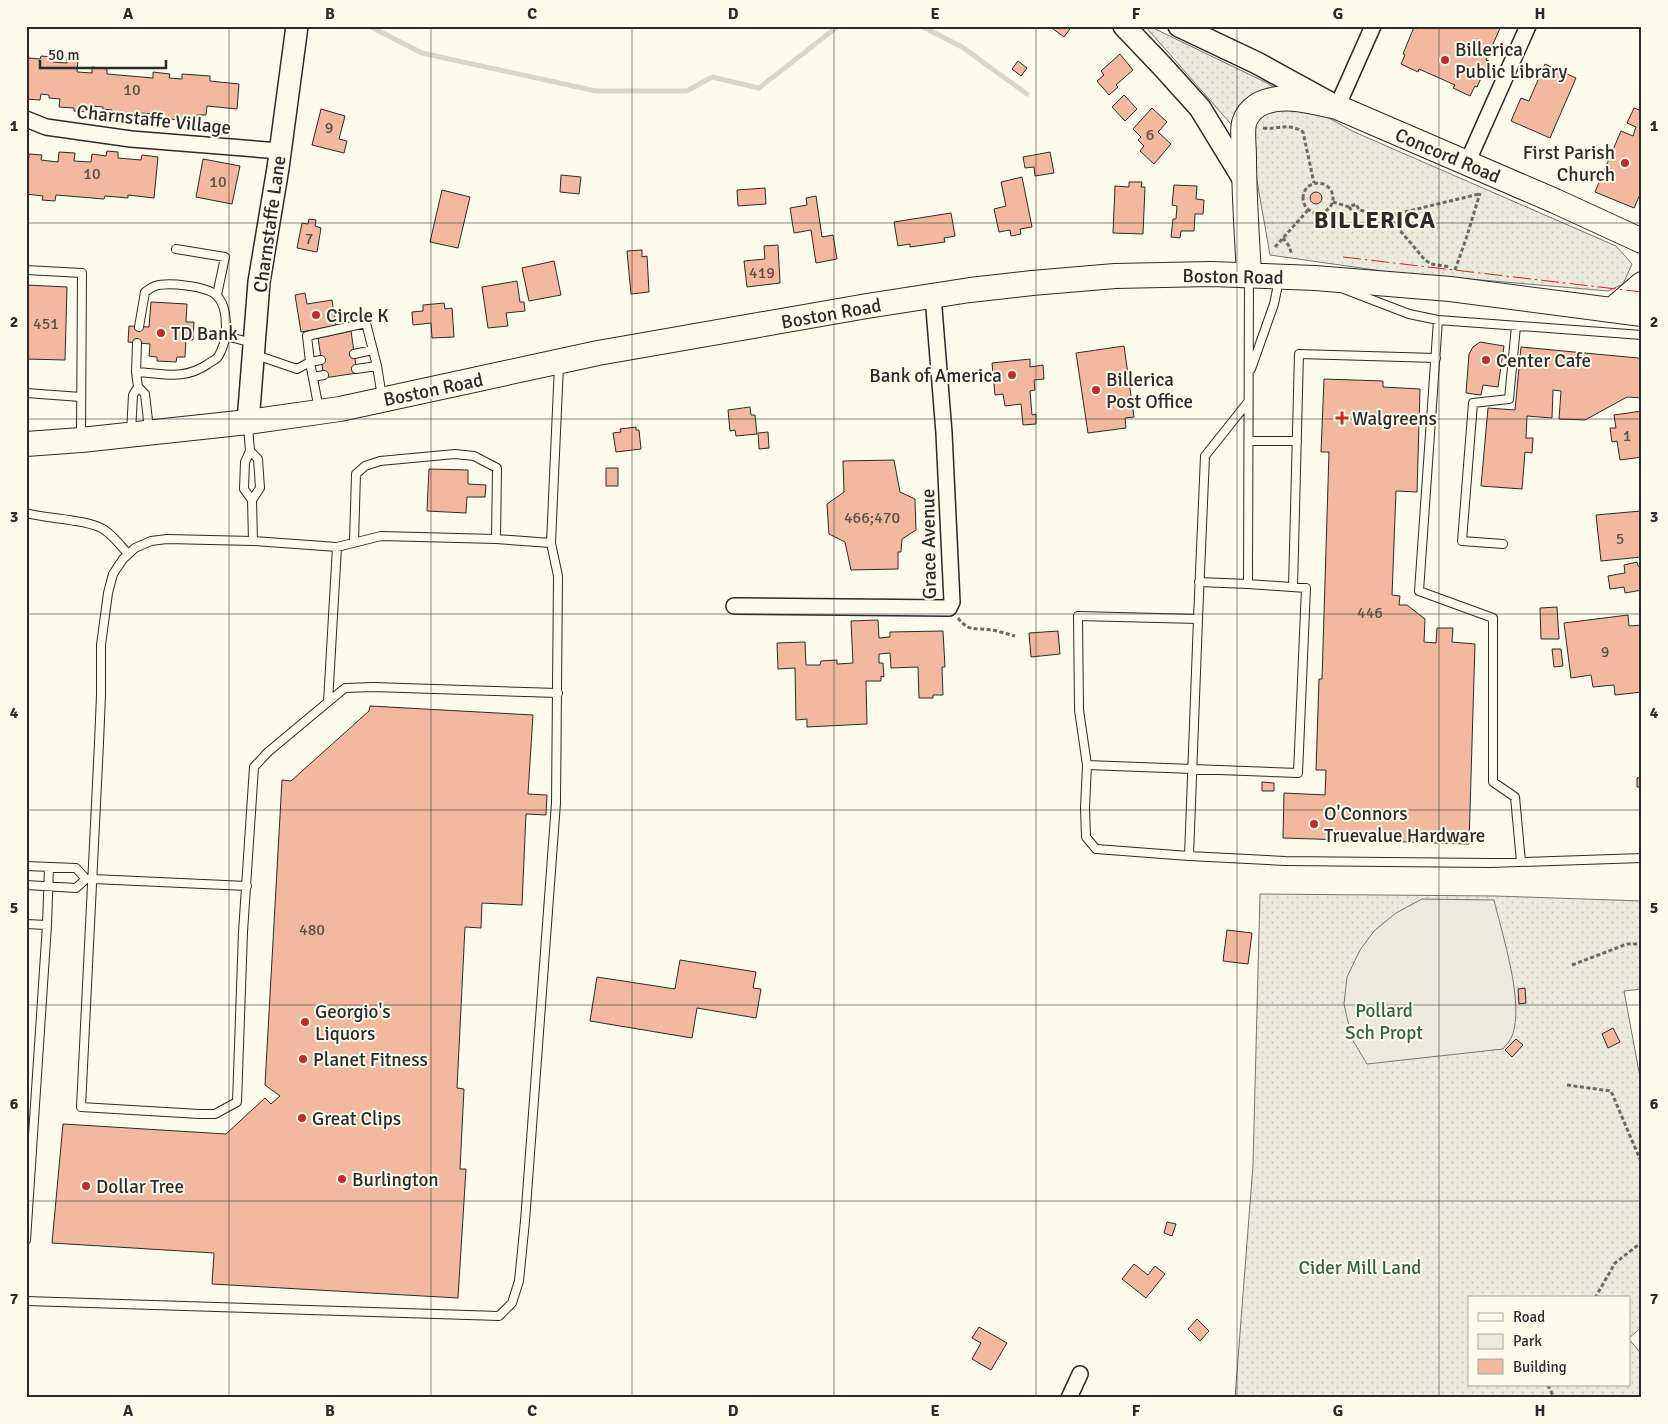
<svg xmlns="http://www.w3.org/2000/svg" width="1668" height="1424" viewBox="0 0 1668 1424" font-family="Signika,sans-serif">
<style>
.green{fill:url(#green-dots);stroke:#74746e}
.pitch{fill:#ecebdb;stroke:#74746e}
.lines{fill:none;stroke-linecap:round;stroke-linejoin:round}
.stream{stroke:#d8d7c9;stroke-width:5}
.building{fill:#f2b8a0;stroke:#2b2b2b}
.lane-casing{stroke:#2b2b2b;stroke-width:10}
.street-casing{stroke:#2b2b2b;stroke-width:18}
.secondary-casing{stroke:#2b2b2b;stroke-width:24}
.primary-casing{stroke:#2b2b2b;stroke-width:26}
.path{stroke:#6a6964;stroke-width:3;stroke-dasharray:4 2.5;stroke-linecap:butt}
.lane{stroke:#fdfbea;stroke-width:8}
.street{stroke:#fdfbea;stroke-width:15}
.secondary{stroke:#fdfbea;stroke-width:21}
.primary{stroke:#fdfbea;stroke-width:24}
.power{stroke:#c62828;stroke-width:1;stroke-dasharray:18 4 2.5 4;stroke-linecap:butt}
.grid{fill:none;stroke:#2b2b2b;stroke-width:1;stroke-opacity:0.55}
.poi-dot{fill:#c62828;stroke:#fdfbea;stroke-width:2}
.labels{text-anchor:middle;stroke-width:4;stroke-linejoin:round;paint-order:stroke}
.number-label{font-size:16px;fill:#5d4e48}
.poi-label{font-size:19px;fill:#2b2b2b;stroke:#fdfbea;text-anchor:start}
.street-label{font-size:19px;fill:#2b2b2b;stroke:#fdfbea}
.park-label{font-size:19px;fill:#34623c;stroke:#fdfbea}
.district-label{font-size:24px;font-weight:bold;letter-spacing:1px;fill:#2b2b2b;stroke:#fdfbea}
.neatline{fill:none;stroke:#2b2b2b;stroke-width:2}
.grid-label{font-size:16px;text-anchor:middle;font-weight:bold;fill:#2b2b2b}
</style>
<defs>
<pattern id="green-dots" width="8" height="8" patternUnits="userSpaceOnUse" patternTransform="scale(1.25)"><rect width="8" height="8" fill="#ecebdb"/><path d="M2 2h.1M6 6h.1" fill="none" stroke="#cbcabc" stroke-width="1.8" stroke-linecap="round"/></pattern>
</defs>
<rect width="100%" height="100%" fill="#fdfbea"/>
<path class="green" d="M1145,26H1149L1265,82L1352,131L1616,246L1632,264L1623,284L1608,291L1389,272L1270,255L1251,147Z
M1260,894L1495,896L1642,901V989L1624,991L1642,1088V1327L1629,1338V1298H1469V1385H1629V1339L1642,1355V1398H1235L1253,1165Z"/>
<path class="pitch" d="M1422,899L1494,900C1502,934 1525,1004 1512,1036C1510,1041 1506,1045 1503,1049L1367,1064L1352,1039L1344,1004L1347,977L1360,950L1374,931L1396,913Z"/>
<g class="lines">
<path class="stream" d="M369,26L422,53L596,91H687L712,77L759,88L837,27L842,26
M921,26L962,47L1027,94"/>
</g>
<path class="building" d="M1049,26H1072L1064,37Z
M1418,26H1501L1486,60L1489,61L1477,87L1475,86L1470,96L1453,88L1455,85L1419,69L1418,72L1401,64L1405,55L1403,54L1414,27L1417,29Z
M1120,54L1133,70L1116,85L1118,87L1109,95L1097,81L1104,75L1101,71Z
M41,56L54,57L53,62L67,63V58L78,60L77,72L92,73V67L107,69V74L153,78V72L170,74L169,78L182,79V74L210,76V81L239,84L237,109L207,106L206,115H197L196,122L161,118L162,112L152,111V114L142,113L141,120L111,117L112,110L103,109V107L91,106V112L74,111V108L59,107L60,99L49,98V95L41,94L40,100L26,99V60L28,61L29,58L40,59Z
M1018,61L1027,68L1021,76L1012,69Z
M1545,64L1576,78L1550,138L1511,121L1521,98L1529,101Z
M1124,95L1137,109L1125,121L1112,107Z
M1152,108L1167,122L1158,132L1171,144L1154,164L1140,151L1144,146L1138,140L1141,137L1133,129Z
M1634,108L1642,111V190L1634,208L1595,192L1621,131L1633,136L1636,127L1627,123Z
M321,109L345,116L339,139L347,141L344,153L312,145Z
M107,151L118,152V158L141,160L142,155L158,157L154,198L128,195V198L105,196L104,199L56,195L55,201L42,200L43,196L26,194L29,154L42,155L41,160L58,162L59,152L75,153L74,161L91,162L92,154L106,156Z
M1050,152L1054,173L1035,176L1034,167L1025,168L1023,157Z
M203,159L240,166L232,204L196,197Z
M561,175L581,177L579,194L560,192Z
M1022,177L1032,227L1020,229L1021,234L1011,236L1010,230L999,232L994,209L1006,206L1001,182Z
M1129,182H1142L1141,187H1145L1143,234L1113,233L1115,186L1129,187Z
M1174,185L1197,186L1196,199L1204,200L1203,214H1195L1194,231H1181L1180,238L1171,237L1173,219H1176L1177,206L1172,205Z
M765,188L766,204L738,206L737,190Z
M442,190L470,197L458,248L430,242Z
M1310 198a6 6 0 1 1 12 0a6 6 0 1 1-12 0Z
M816,196L822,237L833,235L837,259L816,263L811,230L794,233L790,208L807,205L806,198Z
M951,213L955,236L944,238L945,242L910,247V244L898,246L894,222Z
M309,219L316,220L315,226L321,228L317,252L297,248L302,223L308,224Z
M778,245L780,283L747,287L744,261L765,259L764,246Z
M642,250V257L647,256L649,292L631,294L627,251Z
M554,261L561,295L529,301L522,268Z
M517,281L520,302H524L525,311L506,313L508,326L488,328L482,287Z
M26,285L67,287L65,360L26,359Z
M305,293L307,304L332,300L336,326L301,332L295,295Z
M151,302L187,304L186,322H194L193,340L186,339L185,357H177L176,362L157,361V357L149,356L150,344L128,342L129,326L149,327Z
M444,303L445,309L452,308L454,337L432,338L431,323L413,325L412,312L423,311V305Z
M351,331L357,373L324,378L318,338Z
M1480,342L1504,346L1498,387L1483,385L1481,395L1466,393L1469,354L1473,347Z
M1124,346L1134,417L1125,418L1126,428L1088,433L1076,353Z
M1521,347L1638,358L1642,360V398L1627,397L1585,420L1559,419L1561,391L1553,390L1552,418L1527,416L1526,438H1533L1532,453L1525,452L1522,489L1481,486L1488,408L1515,410Z
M1030,359V367L1043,365L1044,379L1034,380L1035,390L1030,391L1032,415L1036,414V424L1023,425L1021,404L1005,406L1003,394L995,395L992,363Z
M1324,379L1383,381V387L1420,389L1417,492L1396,491L1392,595L1400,596L1399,605H1407L1425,619L1424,642L1436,643L1437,628H1453L1452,642L1475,644L1469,844L1283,838L1284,793L1325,795L1326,770H1316L1319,679H1322L1329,452H1321Z
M750,407L751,415H755L757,434L736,436L735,430L730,431L728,410Z
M1642,411V457L1620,460L1617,441L1612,442L1610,428H1616L1614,415Z
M636,427V430H639L641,449L616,452L613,433L621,432L620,429Z
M768,432L769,448L759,449L758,433Z
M894,460L900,492L915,499L916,530L902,539L901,552H898V569L851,570L845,542L829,534L827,504L844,492L843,461Z
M606,468H618V486H606Z
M429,469L468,470V484L486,485L485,497H467L466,513L427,511Z
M1641,511L1642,557L1601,561L1596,515Z
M1637,562L1638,566H1642V590L1625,593L1624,587L1610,589L1608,576L1625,573L1624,565Z
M1557,607L1559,639H1541L1540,608Z
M1628,615L1629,626L1642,625V692L1615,695L1614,685L1593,687L1591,675L1571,678L1564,623Z
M878,620L879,638L890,637V632L943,631L945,667H942L943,695H933V698H919L918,667L891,668L890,653L879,654V663H883L884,677L881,676V681H866L867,724L807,727V719L796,720L795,668L778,669L777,643L805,642L806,665H820L821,661L837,660V664L853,663L851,621Z
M1058,631L1060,654L1031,657L1029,633Z
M1552,649H1561L1563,666L1554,667Z
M370,706L533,715L528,794L547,795L546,815L526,814L522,905L482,903L481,928L465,927L457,1088L464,1089L460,1169H466L458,1298L212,1284L214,1253L52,1243L63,1124L226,1134L265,1098L271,1104L280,1096L265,1085L282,780L291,781L369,711Z
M1642,777V787H1637V778Z
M1262,782L1274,783V791H1262Z
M1227,930L1252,933L1248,964L1223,961Z
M680,960L756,972L753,988L761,989L756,1018L697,1008L692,1038L590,1021L597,977L675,989Z
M1525,988L1526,1003L1519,1004L1518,989Z
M1613,1028L1620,1042L1608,1048L1602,1034Z
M1516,1039L1523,1045L1512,1057L1505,1050Z
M1167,1222L1176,1224L1172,1236L1164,1233Z
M1134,1264L1148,1275L1155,1266L1165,1274L1146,1298L1122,1279Z
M1197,1319L1209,1331L1200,1341L1188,1329Z
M979,1327L1007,1343L991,1370L972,1359L981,1343L972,1338Z"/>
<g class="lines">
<defs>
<path id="lane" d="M176,249L225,257L217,295
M26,270L82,273L81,438
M1344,289L1409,314L1438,320L1642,335
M1438,320L1419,591L1493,618V782L1515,797L1521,862
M139,327L145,292C148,290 152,287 155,286C168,282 206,286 216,295C227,305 226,323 226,336L253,343
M354,354L373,350
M256,355L297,369L310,362L307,336L366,323L377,366L382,397
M356,369L377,366
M1251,369L1274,304L1279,280
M136,372C163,373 183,381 208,364C210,362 215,360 217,358C222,352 224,343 226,336
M313,377L324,375
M138,387L145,394L149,429
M26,393L81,397
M1248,402L1205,456L1198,619L1078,616L1079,710L1087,765L1298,773L1306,588L1248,584L1249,277
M319,410L310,362L321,360
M248,426L250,451L245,462L244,489L252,500
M131,432L133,395L138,387L136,372L137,343
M1249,441H1297
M250,451L258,459L260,488L252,500L253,541
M26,513C48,519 85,519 103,529C113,535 121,546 128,554
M354,542L356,474L365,466L380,461L455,454L474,456L497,468L496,539
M1503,544L1462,541L1473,403L1509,399L1516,326
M337,547L328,702L268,752L254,767L243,932L237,1102L215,1114H199L81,1107L99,743L101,695V645L108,593L113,574L123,559L135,548L151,541L167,539L253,541L337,547L381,536L496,539L551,543
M1199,582L1248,584
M1293,587L1299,354L1436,358
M1198,619L1189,856L1285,861L1490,863L1642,858
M328,702L345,688L373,687L558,693
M1087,765L1085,808L1086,837L1096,849L1189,856
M26,866L76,868L86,879
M26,885L76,888L86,879H93L247,886
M26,924L47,925
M26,1240L47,925L49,867
M26,1301L499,1316L512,1303L519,1281L525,1221L556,803L558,576L551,543L559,365"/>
<path id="street" d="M1337,107L1373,26
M26,119L46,127L131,139L280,151
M1467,163L1528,26
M734,606L949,608L952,602L944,433L933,296
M1069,1398L1080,1374"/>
<path id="secondary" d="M1124,26L1163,67L1200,108L1244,180
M1179,26L1257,63L1328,102
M248,422L259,282L278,168L297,26"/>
<path id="primary" d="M1249,275C1247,236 1244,196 1244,157C1244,146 1242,133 1244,123C1246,116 1252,109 1258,105C1281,92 1313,102 1337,107L1555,201L1642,241
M1612,310L1642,284
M26,444L81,440L248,422L340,409L598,353L867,306L970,290L1032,283L1115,276L1211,274L1315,278L1450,289L1642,314"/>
</defs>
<use href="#lane" class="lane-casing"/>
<use href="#street" class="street-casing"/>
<use href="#secondary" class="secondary-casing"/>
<use href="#primary" class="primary-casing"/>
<path class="path" d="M1263,128C1279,130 1288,122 1303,132L1314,183
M1303 198a15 15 0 1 1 30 0a15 15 0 1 1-30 0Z
M1333,202L1349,207L1356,204L1359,210L1388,216L1479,194
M1349,207L1354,213L1359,210
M1388,216L1425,260L1431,264L1450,267
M1283,238L1289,246L1292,255
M1275,247L1308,210
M1455,270L1466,239L1480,193
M958,618C970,633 975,627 991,630C999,631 1007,634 1015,636
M1572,965L1627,944H1642
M1567,1085L1611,1091L1642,1164
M1595,1298L1615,1263L1642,1242
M1548,1385L1554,1398"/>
<use href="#lane" class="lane"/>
<use href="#street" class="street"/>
<use href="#secondary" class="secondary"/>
<use href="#primary" class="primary"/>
<path class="power" d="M1343,257L1642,292"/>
</g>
<path class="grid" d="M229,26V1398M431,26V1398M632,26V1398M834,26V1398M1036,26V1398M1237,26V1398M1439,26V1398M26,223H1642M26,419H1642M26,614H1642M26,810H1642M26,1005H1642M26,1201H1642"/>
<g class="poi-dot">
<circle cx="1445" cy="60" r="5"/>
<circle cx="1625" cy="163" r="5"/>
<circle cx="316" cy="315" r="5"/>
<circle cx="161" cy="333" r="5"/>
<circle cx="1486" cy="360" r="5"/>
<circle cx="1012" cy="375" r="5"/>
<circle cx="1096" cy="390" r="5"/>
<path d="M1339.5 410.5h5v5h5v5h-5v5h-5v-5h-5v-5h5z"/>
<circle cx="1314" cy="824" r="5"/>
<circle cx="305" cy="1022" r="5"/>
<circle cx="303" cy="1059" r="5"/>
<circle cx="302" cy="1118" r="5"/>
<circle cx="342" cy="1179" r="5"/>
<circle cx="86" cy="1186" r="5"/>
</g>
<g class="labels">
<g class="number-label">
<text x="132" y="95">10</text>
<text x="329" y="133">9</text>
<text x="1150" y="140">6</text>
<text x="92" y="179">10</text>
<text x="218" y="187">10</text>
<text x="309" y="244">7</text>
<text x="762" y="278">419</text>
<text x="46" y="329">451</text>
<text x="1627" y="441">1</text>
<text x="872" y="523">466;470</text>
<text x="1620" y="544">5</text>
<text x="1370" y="618">446</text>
<text x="1605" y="657">9</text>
<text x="312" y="935">480</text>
</g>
<g class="poi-label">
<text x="1455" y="56">Billerica<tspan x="1455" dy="22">Public Library</tspan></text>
<text x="1615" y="159" text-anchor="end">First Parish<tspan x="1615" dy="22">Church</tspan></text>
<text x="326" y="322">Circle K</text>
<text x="171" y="340">TD Bank</text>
<text x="1496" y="367">Center Cafe</text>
<text x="1002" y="382" text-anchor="end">Bank of America</text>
<text x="1106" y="386">Billerica<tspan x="1106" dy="22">Post Office</tspan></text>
<text x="1352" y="425">Walgreens</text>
<text x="1324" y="820">O'Connors<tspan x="1324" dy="22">Truevalue Hardware</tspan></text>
<text x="315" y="1018">Georgio's<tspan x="315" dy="22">Liquors</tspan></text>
<text x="313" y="1066">Planet Fitness</text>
<text x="312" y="1125">Great Clips</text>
<text x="352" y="1186">Burlington</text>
<text x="96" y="1193">Dollar Tree</text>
</g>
<g class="street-label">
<text transform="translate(154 119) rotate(6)" y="7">Charnstaffe Village</text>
<text transform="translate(1448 155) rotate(23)" y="7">Concord Road</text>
<text transform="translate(269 224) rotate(-82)" y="7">Charnstaffe Lane</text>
<text transform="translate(1233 276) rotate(1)" y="7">Boston Road</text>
<text transform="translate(831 313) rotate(-10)" y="7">Boston Road</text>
<text transform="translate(433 389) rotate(-12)" y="7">Boston Road</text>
<text transform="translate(928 544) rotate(-91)" y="7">Grace Avenue</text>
</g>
<g class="park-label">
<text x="1384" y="1017">Pollard<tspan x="1384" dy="22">Sch Propt</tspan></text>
<text x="1360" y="1274">Cider Mill Land</text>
</g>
<g class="district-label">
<text x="1375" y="228">BILLERICA</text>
</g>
</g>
<rect width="1668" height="1424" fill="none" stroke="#fdfbea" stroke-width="55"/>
<rect x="1468" y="1296" width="162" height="90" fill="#fdfbea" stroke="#a9a89e"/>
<rect x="1478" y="1313" width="25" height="8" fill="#fdfbea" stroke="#a9a89e"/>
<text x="1513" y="1322" font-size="15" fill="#2b2b2b">Road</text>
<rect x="1478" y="1334" width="25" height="15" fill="#ecebdb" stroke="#a9a89e"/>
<text x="1513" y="1346" font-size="15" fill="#2b2b2b">Park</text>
<rect x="1478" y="1359" width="25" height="15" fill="#f2b8a0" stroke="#a9a89e"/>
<text x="1513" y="1372" font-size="15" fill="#2b2b2b">Building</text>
<path d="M40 60v8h126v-8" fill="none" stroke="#2b2b2b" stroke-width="2.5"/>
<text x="48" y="60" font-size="15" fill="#2b2b2b" stroke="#fdfbea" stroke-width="4" paint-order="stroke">50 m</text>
<rect x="28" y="28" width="1612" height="1368" class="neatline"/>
<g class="grid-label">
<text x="128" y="19">A</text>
<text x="330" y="19">B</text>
<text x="532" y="19">C</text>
<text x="733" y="19">D</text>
<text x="935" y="19">E</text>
<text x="1136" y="19">F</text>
<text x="1338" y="19">G</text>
<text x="1540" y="19">H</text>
<text x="14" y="131">1</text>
<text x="1654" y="131">1</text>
<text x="14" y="327">2</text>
<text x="1654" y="327">2</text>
<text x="14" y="522">3</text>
<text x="1654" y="522">3</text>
<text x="14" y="718">4</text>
<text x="1654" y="718">4</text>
<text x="14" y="913">5</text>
<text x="1654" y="913">5</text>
<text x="14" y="1109">6</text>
<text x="1654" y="1109">6</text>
<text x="14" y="1304">7</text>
<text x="1654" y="1304">7</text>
<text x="128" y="1416">A</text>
<text x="330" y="1416">B</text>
<text x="532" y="1416">C</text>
<text x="733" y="1416">D</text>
<text x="935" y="1416">E</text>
<text x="1136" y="1416">F</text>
<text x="1338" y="1416">G</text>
<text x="1540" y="1416">H</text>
</g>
</svg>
